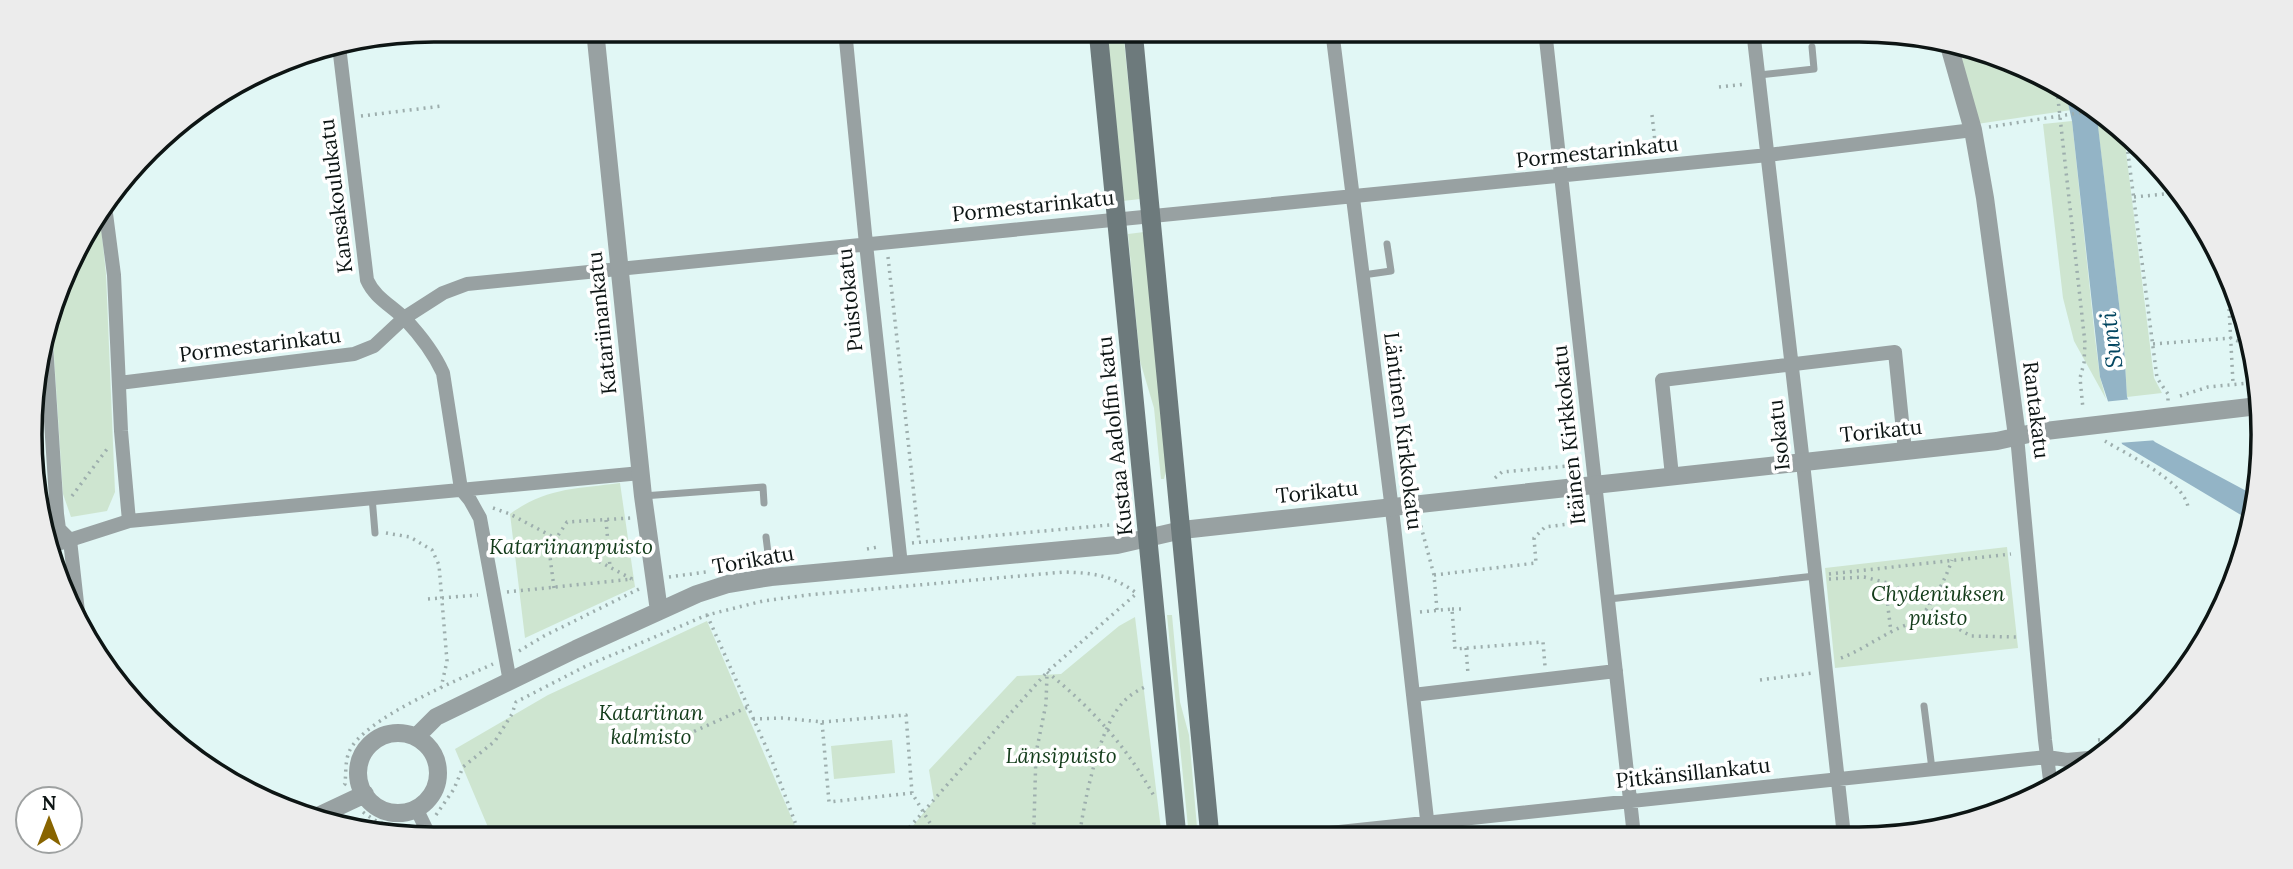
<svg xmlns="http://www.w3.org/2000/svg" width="2293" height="869" viewBox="0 0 2293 869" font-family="Lora,serif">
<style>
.green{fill:#cee5d0}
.water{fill:#93b4c6}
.pier{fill:#e1f7f5}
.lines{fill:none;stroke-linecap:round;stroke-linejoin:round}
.path{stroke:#9daead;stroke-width:3.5;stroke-dasharray:2 5;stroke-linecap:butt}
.service{stroke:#98a1a2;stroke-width:7}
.minor{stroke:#98a1a2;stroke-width:14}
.tertiary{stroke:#98a1a2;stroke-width:18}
.secondary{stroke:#6d7a7c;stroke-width:19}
.labels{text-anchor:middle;stroke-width:7;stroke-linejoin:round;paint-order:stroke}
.street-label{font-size:21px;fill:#0d1514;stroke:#fff}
.park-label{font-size:21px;font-style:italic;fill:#133c1a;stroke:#fff}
.water-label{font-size:23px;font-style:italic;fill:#034660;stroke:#fff}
.rim{fill:none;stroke:#0d1514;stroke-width:3.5}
</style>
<rect width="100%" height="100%" fill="#e1f7f5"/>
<path class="green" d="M1106,30H1123L1140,199L1123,201Z
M1956,43L1964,44L2092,107L1977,124Z
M2107,115L2124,135L2154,378L2162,393L2127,397L2124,346L2097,119Z
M2072,121L2095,338L2100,377L2106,399L2074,341L2063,298L2043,124Z
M101,226L106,274L115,492L107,511L71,517L63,494L52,325L84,232L88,227Z
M1144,232L1167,467L1164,479H1161L1154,408L1140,361L1128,234Z
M620,483L635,587L525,638L510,514C547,487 577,489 620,483Z
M2007,547L2018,648L1835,668L1825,568Z
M1167,615H1172L1180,702L1189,735L1197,827H1188Z
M1135,617L1162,838H903L934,800L929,770L1017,676L1061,674L1119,626Z
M707,621L796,828L782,838L493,839L455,749L548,695Z
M892,740L895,773L834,779L831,746Z"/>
<path class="water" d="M2066,94L2096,109L2124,346L2127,397L2141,428L2155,442L2252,494L2251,521L2122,444L2100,377L2072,121Z"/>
<path class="pier" d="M2132,399L2144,427L2158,440L2118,443L2103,402Z"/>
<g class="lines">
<path class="path" d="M1719,87L1746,84
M2057,90L2085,343L2084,363L2080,378L2083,409
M1652,115L1656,151
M361,116L442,106
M1989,127L2098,110
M2126,138L2157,378L2168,394V402
M2134,197L2175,193
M888,257L919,541
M2228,288L2233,383
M2153,344L2231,338L2247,345
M2180,396L2208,387L2260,382
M2105,441C2128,455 2184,481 2188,507
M1495,478L1502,472L1568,466L1575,469
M72,496L107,449
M493,508L510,514L632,579
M1419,519L1434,575L1437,610
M606,520L610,567
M386,533L410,537L432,550L439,565L447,661L441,688
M912,543L1131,523
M867,549L878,547
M1829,574L2011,554
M1434,575L1536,563L1534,538L1545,527L1584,522
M669,577L706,572
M1829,579L1864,577L1888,583L1923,599L1929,603L1938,617L1971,636L2017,637
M1885,583L1891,632
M554,588L549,549L567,522L631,518
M507,592L633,579
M428,599L478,595
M1452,609H1462
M1420,612L1452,609L1455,649L1543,642L1545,666
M707,615L771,758L801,838
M1466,648L1468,674
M519,651L544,636L639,589
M1841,658C1860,651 1876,639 1895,630C1904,625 1916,623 1923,614C1936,597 1945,580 1952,560
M1047,672C1091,707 1127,747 1154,796
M1760,680L1813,673
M753,719L783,718L822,722L829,802L912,793L939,838
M822,722L906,715L912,793
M675,740L748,707
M2098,740L2126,738
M344,785L345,784C346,774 345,762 349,752C362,719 460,679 493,664
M294,808L305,803
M363,812C378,824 392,829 411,826
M436,815L454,789L463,767L495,741L512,714L516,702L586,666L707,615L763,601L807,595L1064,572C1093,573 1111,575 1135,592
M900,838L1047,672L1136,594
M1030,838L1034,823L1036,753L1046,704L1047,674
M1079,838C1084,803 1097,738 1117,710C1125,698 1134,692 1147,686"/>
<path class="service" d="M1759,75L1814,69L1812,47
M1363,275L1391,271L1387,244
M643,496L763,487L764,503
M372,497L375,533
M766,537L771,577
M1609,599L1815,576
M1924,706L1932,769"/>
<path class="minor" d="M845,30L866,244L901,565
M1332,30L1394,526L1429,837
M1545,30L1634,836
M1753,30L1803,463L1844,836
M339,46L367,280C375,298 391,305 405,319C420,335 434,353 443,373L461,489L470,500L480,518L510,682
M105,206L114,275L121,431L129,521
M46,344L57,514L59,529L70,540L78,612
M119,383L354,354L374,346L404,318L443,293L467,284L1768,155L1973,130
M2017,436L2045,740L2051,788
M1672,476L1662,380L1895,352L1905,451
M51,546L129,521L641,473
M1413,695L1616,671
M416,808L431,839
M1292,837L2047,757L2067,760L2099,757"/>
<path class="tertiary" d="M595,30L643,496L659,611
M1948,42L1973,130L1985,198L2017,436
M358 773a40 40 0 1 1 80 0a40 40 0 1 1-80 0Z
M416,737L436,717L576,649L697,594L728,584L771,577L1117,545L1182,530L1997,441L2037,432L2258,406
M314,818L365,794"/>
<path class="secondary" d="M1098,30L1177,837
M1133,30L1210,837"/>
</g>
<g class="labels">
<g class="street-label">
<text transform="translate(1597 152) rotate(-6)" y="7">Pormestarinkatu</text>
<text transform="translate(336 196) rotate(-97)" y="7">Kansakoulukatu</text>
<text transform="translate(1033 206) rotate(-6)" y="7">Pormestarinkatu</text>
<text transform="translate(850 300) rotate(-96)" y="7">Puistokatu</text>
<text transform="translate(602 323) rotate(-96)" y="7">Katariinankatu</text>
<text transform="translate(260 345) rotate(-7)" y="7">Pormestarinkatu</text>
<text transform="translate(2036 410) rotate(83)" y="7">Rantakatu</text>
<text transform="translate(1403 431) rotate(83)" y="7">Läntinen Kirkkokatu</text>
<text transform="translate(1881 431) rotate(-6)" y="7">Torikatu</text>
<text transform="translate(1569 435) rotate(-96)" y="7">Itäinen Kirkkokatu</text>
<text transform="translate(1779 435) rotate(-96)" y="7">Isokatu</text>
<text transform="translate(1115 436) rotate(-96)" y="7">Kustaa Aadolfin katu</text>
<text transform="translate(1317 492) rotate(-6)" y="7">Torikatu</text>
<text transform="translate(753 560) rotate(-10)" y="7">Torikatu</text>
<text transform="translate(1693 773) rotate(-6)" y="7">Pitkänsillankatu</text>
</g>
<g class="park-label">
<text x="571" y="554">Katariinanpuisto</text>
<text x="1938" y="601">Chydeniuksen<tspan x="1938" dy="24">puisto</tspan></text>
<text x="651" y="720">Katariinan<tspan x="651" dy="24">kalmisto</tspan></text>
<text x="1061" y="763">Länsipuisto</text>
</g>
<g class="water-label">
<text transform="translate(2111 340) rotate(-97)" y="8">Sunti</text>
</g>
</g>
<path d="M0 0H2293V869H0ZM434 42H1859A392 392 0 0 1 2251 434V435A392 392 0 0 1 1859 827H434A392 392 0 0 1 42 435V434A392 392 0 0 1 434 42Z" fill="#ececec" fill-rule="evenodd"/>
<path class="rim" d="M434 42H1859A392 392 0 0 1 2251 434V435A392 392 0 0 1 1859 827H434A392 392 0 0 1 42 435V434A392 392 0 0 1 434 42Z"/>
<g transform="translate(49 820)"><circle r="33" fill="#ffffff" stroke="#9ea1a1" stroke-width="2"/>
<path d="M0-5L12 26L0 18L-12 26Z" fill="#886400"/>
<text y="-10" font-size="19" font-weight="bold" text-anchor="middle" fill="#0d1514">N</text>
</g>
</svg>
